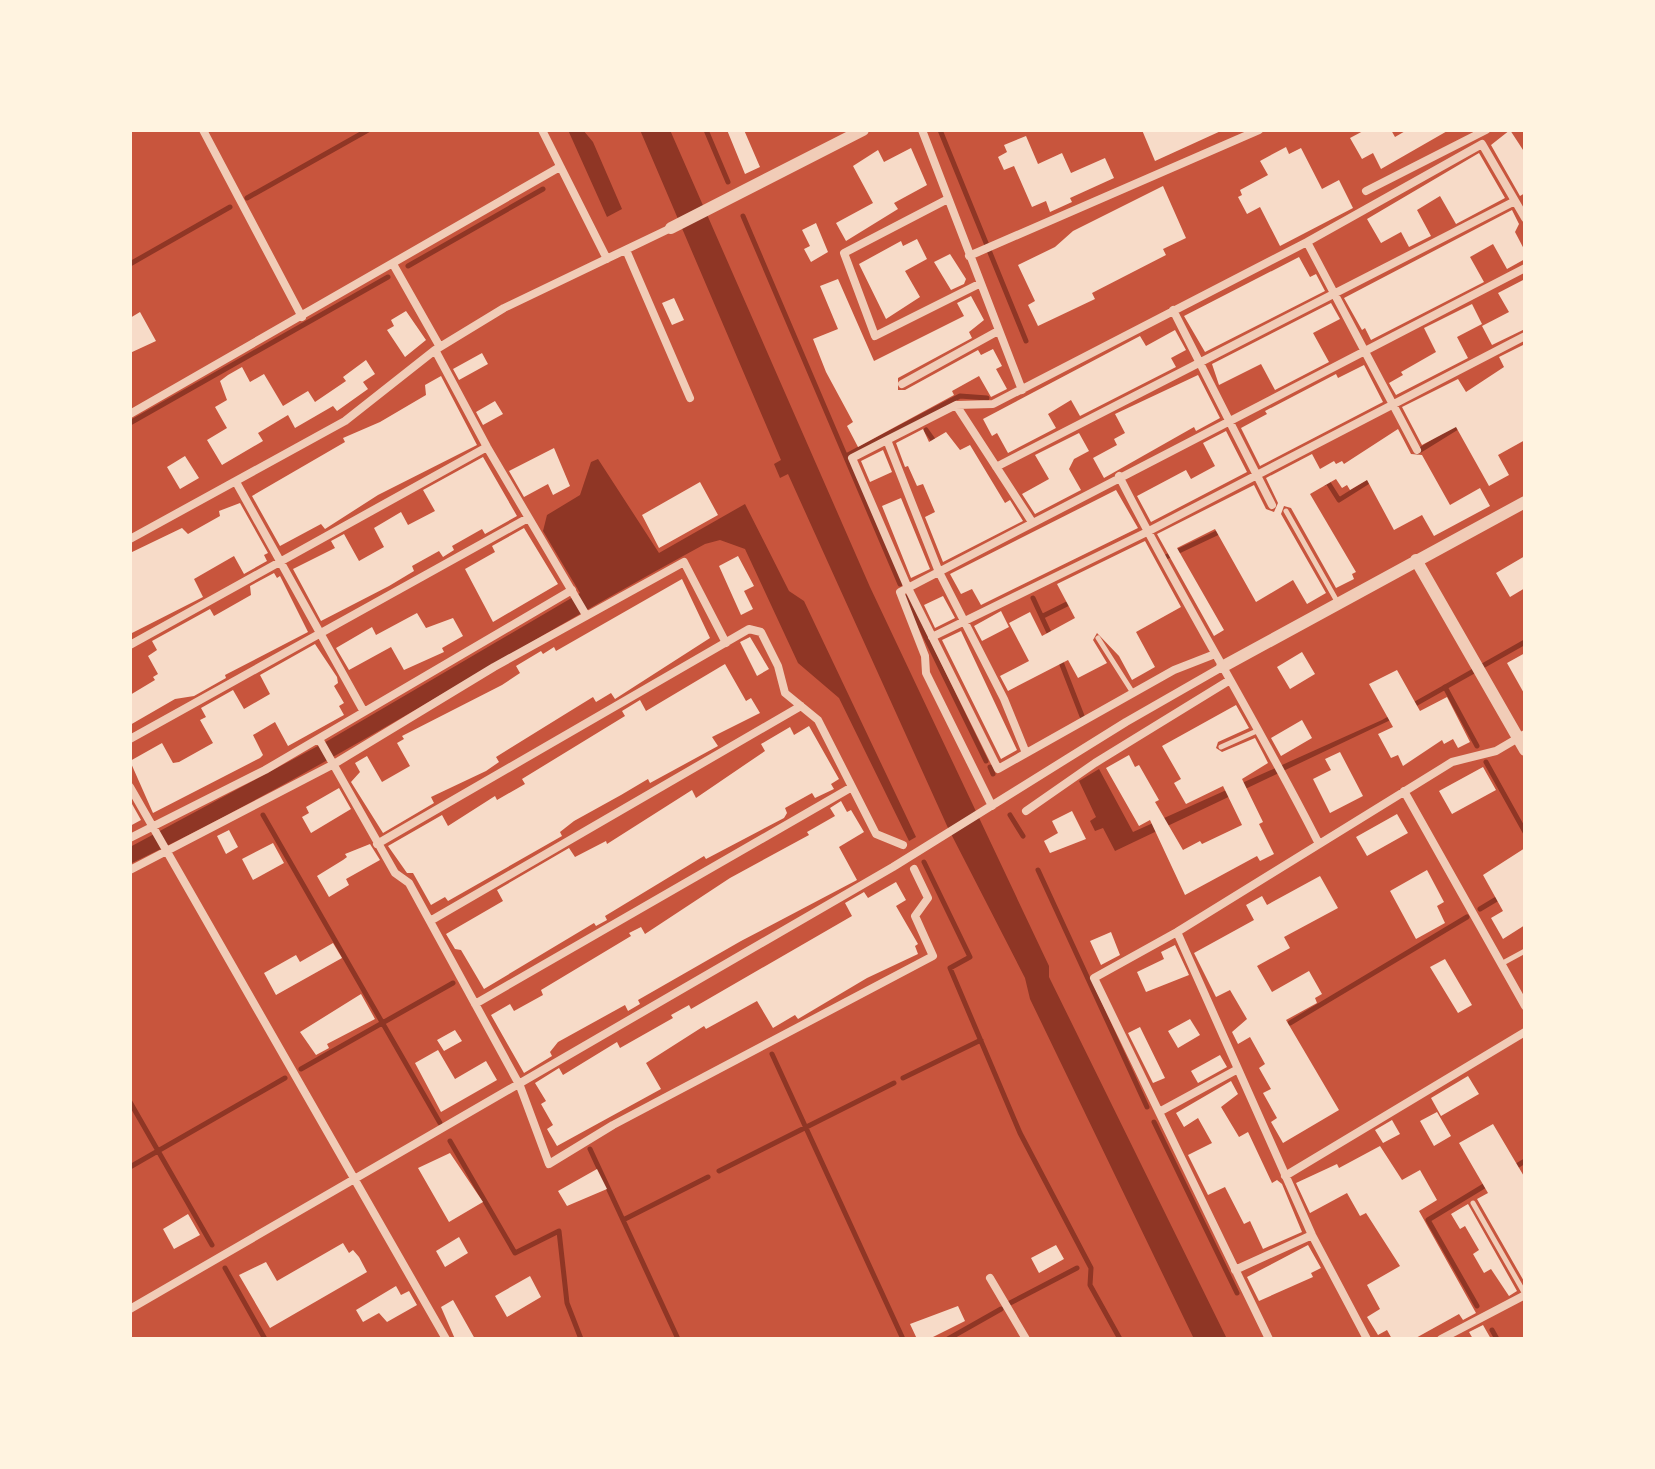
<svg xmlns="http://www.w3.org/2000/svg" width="1655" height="1469" viewBox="0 0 1655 1469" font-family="'Nunito Sans',sans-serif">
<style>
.water{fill:#8f3625}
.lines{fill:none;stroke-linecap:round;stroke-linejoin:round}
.stream{stroke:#8f3625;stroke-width:5}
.building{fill:#f7dbc8}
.service{stroke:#f1ccb7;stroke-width:5}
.minor{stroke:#f1ccb7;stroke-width:8}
.tertiary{stroke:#f1ccb7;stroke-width:12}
</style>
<rect width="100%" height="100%" fill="#c8553d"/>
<path class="water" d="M568,130H583L593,142L622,209L607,217Z
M640,130H670L870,587L1049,966V977L1227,1339H1194L1030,999L1025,978L948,828L788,474L780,478L774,464L781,460Z
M598,459L659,553L745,504L789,591L804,601L916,837L909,841L839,698L798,663L745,549L720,540L705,544C512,648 328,769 130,864V847L329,740L580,593L543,531L547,515L580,495L591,462Z
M1525,639V645L1399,716L1115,851L1103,828L1095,831L1090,821L1096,817L1079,781L1099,769L1133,832L1382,720Z"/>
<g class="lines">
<path class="stream" d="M706,130L728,182
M940,130L1026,341
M247,198L368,130
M743,216L900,584
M130,264L230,207
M408,266L543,189
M130,423L388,277
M926,430L936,444
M1417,452L1459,426
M846,456L960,396L987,398
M1325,483L1327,481L1339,500L1374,478
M1166,557L1221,531
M906,597L986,761
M1033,598L1051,637
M1043,616L1073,601
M1059,657L1082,716
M1445,687L1477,746
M1486,762L1525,832
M990,767L993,774
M263,815L440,1123
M1010,815L1023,836
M924,862L970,957L950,968L1020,1133L1091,1268L1090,1285L1120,1339
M1038,870L1147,1107
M1480,909L1500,897
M1290,1023L1467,917
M772,1054L903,1339
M301,1069L453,983
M903,1078L981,1040
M130,1102L212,1245
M1154,1122L1237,1293
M450,1141L515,1253L559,1231L567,1303L581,1339
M590,1149L623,1220
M130,1167L285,1078
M1515,1167L1525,1161
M719,1171L894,1083
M225,1268L265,1339
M1010,1303L1077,1268
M1477,1306L1428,1220L1489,1183
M1492,1330L1497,1339
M678,1339L623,1220L708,1177
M948,1339L1001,1309"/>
</g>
<path class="building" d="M727,130H744L760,167L745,174Z
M1142,130H1223L1155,161Z
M1365,130H1391L1395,137L1407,130H1449L1381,169L1373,153L1362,159L1350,138Z
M1510,130L1525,153V193L1520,196L1491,145Z
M1026,136L1038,164L1062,153L1071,173L1105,158L1114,178L1070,198L1072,202L1050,212L1046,201L1032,207L1014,166L1004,170L998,157L1007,152L1004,145Z
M1286,147L1289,154L1301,148L1322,189L1339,180L1353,208L1280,246L1260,207L1247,214L1238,197L1242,195L1240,190L1268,175L1260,161Z
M911,148L927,185L894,203L898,209L846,241L836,223L873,203L853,166L878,150L884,162Z
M1479,153L1505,198L1456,224L1440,196L1417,210L1431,236L1409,247L1401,232L1381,243L1367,219Z
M1163,186L1186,238L1163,249L1166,255L1092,293L1095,299L1038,326L1028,305L1035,301L1018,265L1055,247L1073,231Z
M1512,210L1519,224L1515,232L1525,251V259L1507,269L1493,244L1470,257L1484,282L1371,340L1365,328L1362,330L1344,298Z
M816,223L828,252L811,262L804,249L810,246L802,230Z
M917,239L927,259L905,271L920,297L886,319L859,264L901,241L903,246Z
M950,254L966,279L964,284L951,290L934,262Z
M1299,257L1310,277L1316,274L1325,291L1205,352L1184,316Z
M838,279L874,361L964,316L957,303L971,296L984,320L969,332L972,338L898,378V390H905L978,350L981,355L993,349L1002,366L996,369L1007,389L991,397L979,376L952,391L954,395L858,447L847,426L853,422L826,372L813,339L838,329L820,286Z
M1525,279V329L1492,345L1482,326L1509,312L1498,293Z
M674,298L684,320L672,325L662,303Z
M1331,303L1340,319L1313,333L1329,362L1275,390L1261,364L1219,385L1212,364Z
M1472,304L1482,324L1457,337L1468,358L1396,395L1389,383L1403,375L1401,372L1436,352L1424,328Z
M406,311L426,340L405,357L387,330L394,326L391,320Z
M140,312L156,341L130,353V318Z
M1175,330L1186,350L1171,358L1176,367L1080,416L1071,400L1048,414L1056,428L1008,453L997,433L992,436L983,419L1140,336L1146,346Z
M1525,344V440L1498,455L1509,475L1489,486L1456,427L1422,445L1402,407L1458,379L1466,392L1504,367L1499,357Z
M482,353L488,364L459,380L453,369Z
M366,360L375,374L363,382L368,389L337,411L333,406L295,428L288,415L258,433L263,441L222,465L207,440L227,428L215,407L227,400L220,381L228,375L242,367L250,382L264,374L283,406L308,391L315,402L346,381L343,377Z
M1364,365L1383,402L1260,466L1241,428L1267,414L1265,411L1336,374L1338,378Z
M1198,375L1220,418L1196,431L1194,427L1104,478L1093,458L1117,445L1114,439L1125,433L1115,414Z
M441,376L477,445L378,495L325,529L321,524L280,546L252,496L345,442L343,438L380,422L426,395L425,385Z
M495,401L503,414L483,425L476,412Z
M923,429L929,442L946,432L960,450L970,445L1005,503L1010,500L1023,521L943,562L925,517L935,512L923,484L917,486L908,466L905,467L896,443Z
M1398,429L1411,454L1422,455L1450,505L1480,488L1490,506L1434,536L1422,515L1394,530L1367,480L1350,490L1347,485L1342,488L1336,479L1310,494L1356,572L1352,574L1354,579L1336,588L1291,508L1284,506L1281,514L1326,593L1307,604L1293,580L1256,602L1215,529L1177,548L1224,630L1214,636L1157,534L1254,485L1266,509L1274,512L1278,503L1266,478L1312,454L1320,469L1334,461L1336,464L1342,461L1344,464Z
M1226,431L1247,472L1151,522L1137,496L1186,470L1191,479L1215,466L1203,443Z
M1079,433L1089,451L1074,459L1069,469L1081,490L1035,514L1022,494L1049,479L1035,455Z
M554,448L570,486L553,495L548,484L524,497L509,471Z
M883,450L892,472L870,482L861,461Z
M185,456L199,478L180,489L167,467Z
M483,457L517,516L485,534L482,529L452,546L454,550L443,557L439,551L412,566L414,571L389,586L321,621L293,569L335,548L331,541L344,534L359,561L384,547L374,528L401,512L408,525L435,511L423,490Z
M700,482L718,515L659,548L642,515Z
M1116,490L1138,528L981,605L972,589L961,594L950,574Z
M901,498L930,569L911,578L882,506Z
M240,503L268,553L264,555L267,561L244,574L234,556L194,579L203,597L130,634V553L182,528L188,534L220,516L219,511Z
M524,528L558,584L493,622L465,569L495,552L492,546Z
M1145,541L1181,607L1136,632L1155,667L1132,680L1119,656L1097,633L1093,640L1107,663L1078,678L1068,660L1008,691L1000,676L1029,661L1009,623L1030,612L1042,636L1075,618L1057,584Z
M738,556L754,586L744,591L753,609L741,615L719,566Z
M1525,556V588L1510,597L1496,573Z
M274,573L277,578L280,576L308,632L225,675L226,678L194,696L175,699L130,725V695L155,680L153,677L158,674L148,656L157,650L152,641L210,609L214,616L251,595L250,586Z
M682,579L710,638L615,699L611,693L596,702L593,697L567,713L496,757L499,762L486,771L431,797L434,803L383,833L351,782L360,772L355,763L367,756L382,782L410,766L397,743L404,739L402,736L502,685L520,673L516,666L541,651L543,654L554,647L556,651Z
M943,596L955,618L935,628L924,605Z
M1001,611L1009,627L982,641L974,626Z
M417,613L426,628L453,618L463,636L442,648L444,652L404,670L391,647L349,670L336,648L372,627L376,635Z
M961,631L1017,750L1001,759L942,640Z
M750,637L769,669L757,676L740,642Z
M315,644L337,677L338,683L334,686L344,703L339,706L344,715L288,746L275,722L253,735L263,755L260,758L153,813L130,761L162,743L173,763L179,762L213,743L200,720L206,717L201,708L233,690L244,709L270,694L260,675Z
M1302,652L1315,674L1290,689L1277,667Z
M1525,653V695L1507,663Z
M725,664L746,701L751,698L760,713L712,737L718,746L650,783L648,779L621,795L574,821L560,832L562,836L448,901L445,897L431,905L413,873H407L388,846L442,815L448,826L495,796L497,800L525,784L522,779L625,716L622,711L640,700L646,711Z
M1397,670L1420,711L1447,697L1470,742L1458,748L1453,739L1444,744L1442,740L1403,766L1398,755L1391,758L1378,734L1393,727L1369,684Z
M1236,705L1249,728L1218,742L1216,748L1222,752L1255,738L1264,755L1268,763L1242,779L1263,822L1259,824L1274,854L1260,861L1257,856L1185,895L1150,820L1139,826L1106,768L1129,755L1135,767L1139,765L1159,800L1155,802L1183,850L1200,841L1202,844L1242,825L1223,786L1186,804L1174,783L1181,779L1162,746Z
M1302,720L1312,738L1281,756L1271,738Z
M809,726L839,779L831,784L834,789L815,798L812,793L785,808L787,813L784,818L706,859L704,856L605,916L607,920L596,926L594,923L484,989L461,950L455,949L446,934L503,901L497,890L569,848L575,857L606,841L607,844L692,790L696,798L765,751L761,744L790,727L794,735Z
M1340,752L1363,796L1330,813L1313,779L1331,770L1325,759Z
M1483,767L1496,790L1452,814L1439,791Z
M339,788L351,809L311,833L302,817L309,813L306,807Z
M841,801L847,812L851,810L864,832L839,847L857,880L741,941L638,1000L640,1004L628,1011L625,1005L558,1042L550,1052L552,1056L524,1073L491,1015L510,1004L514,1011L543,995L541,990L631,936L629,933L641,927L645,934L730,878L809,835L807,832L835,816L830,808Z
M132,804L141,820L130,826V805Z
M1072,811L1086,839L1050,853L1044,841L1058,833L1052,821Z
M1397,814L1408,833L1367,856L1356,837Z
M229,830L238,847L226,854L217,836Z
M273,843L284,863L253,880L242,859Z
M370,844L380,860L346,879L349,885L329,897L317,876L343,860L347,857L345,854Z
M1525,848V925L1503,939L1491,918L1503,911L1483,875Z
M1427,870L1444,902L1437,906L1445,923L1416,939L1390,891Z
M1320,876L1338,908L1284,937L1290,948L1257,966L1272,992L1309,971L1322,994L1315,998L1317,1003L1286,1020L1339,1110L1283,1143L1271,1122L1277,1118L1263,1093L1271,1089L1259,1068L1265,1064L1250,1037L1238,1044L1232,1032L1247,1019L1230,990L1216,997L1194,953L1254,920L1246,905L1262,896L1267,905Z
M896,882L906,900L896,906L918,944L915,946L918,954L867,978L798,1019L795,1015L773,1028L757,1001L706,1029L704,1026L646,1063L661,1089L557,1146L547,1129L553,1125L541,1104L546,1101L535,1083L559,1068L563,1075L617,1042L620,1048L673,1018L671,1015L689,1005L691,1009L852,916L845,903L864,892L868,898Z
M1111,932L1120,955L1101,965L1090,941Z
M333,943L342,958L276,995L264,973L296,955L300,962Z
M1175,945L1189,975L1146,992L1137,972L1164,959L1161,952Z
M1445,959L1472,1005L1458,1013L1430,967Z
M361,994L375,1019L327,1044L329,1048L316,1055L300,1032Z
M1190,1019L1200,1035L1178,1048L1168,1031Z
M1140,1027L1165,1078L1153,1083L1128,1033Z
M455,1030L462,1041L444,1051L437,1040Z
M438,1050L455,1079L486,1061L497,1080L441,1112L415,1063Z
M1220,1055L1227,1067L1198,1083L1191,1071Z
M1468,1076L1479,1094L1441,1116L1431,1098Z
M1231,1081L1238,1094L1221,1107L1239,1137L1248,1132L1272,1183L1277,1180L1282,1184L1302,1232L1263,1249L1250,1221L1244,1224L1225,1187L1208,1195L1188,1155L1212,1143L1198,1118L1184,1127L1176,1113Z
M1437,1112L1451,1136L1434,1146L1420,1121Z
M1392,1120L1400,1134L1383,1143L1375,1130Z
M1493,1124L1525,1178V1283L1477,1199L1488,1193L1459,1143Z
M1380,1146L1402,1180L1420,1170L1437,1200L1419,1211L1476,1313L1463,1320L1459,1314L1414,1339H1392L1387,1330L1378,1335L1367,1317L1380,1309L1367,1285L1400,1266L1366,1213L1360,1216L1347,1193L1310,1213L1296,1183L1337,1164L1339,1168Z
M450,1153L483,1202L449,1222L418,1168Z
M597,1169L607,1189L567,1206L558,1191Z
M1468,1204L1517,1291L1509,1296L1491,1269L1484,1273L1473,1254L1479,1250L1465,1226L1460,1229L1451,1214Z
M188,1214L200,1235L174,1249L163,1229Z
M459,1237L468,1253L445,1267L436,1251Z
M343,1243L349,1253L353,1250L359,1257L367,1272L270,1328L239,1275L266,1262L277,1281Z
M1056,1245L1064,1259L1039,1273L1031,1258Z
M1308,1245L1321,1268L1311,1273L1313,1277L1259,1301L1247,1277Z
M530,1276L541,1297L507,1317L495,1296Z
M396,1286L401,1295L409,1291L417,1305L387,1322L379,1313L363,1322L356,1310Z
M453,1300L475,1339H455L441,1307Z
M958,1306L965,1321L929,1339H917L910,1324Z
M1483,1325L1491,1339H1473L1469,1332Z"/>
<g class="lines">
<path class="service" d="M1286,511L1338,603
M1098,638L1133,693
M1221,747L1259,730
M1501,964L1525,951
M1473,1203L1525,1294"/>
<path class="minor" d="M203,130L302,317
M542,130L607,259
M922,130L1022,390
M1366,191L1486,130
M946,200L844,253L875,336L979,284
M1307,242L1417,450
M626,250L690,398
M969,256L1259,130
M393,264L440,347
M1173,310L1272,505
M435,350L487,447L586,615
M902,384L998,331
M956,405L887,440L939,572L1004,699L1026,753
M130,414L558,168
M887,440L852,458L908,588L998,769L1174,670L1215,654
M996,467L1515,201
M1119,476C1182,601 1256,719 1319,844
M236,482L364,712
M1032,522L956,405L993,404L1307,242L1482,144L1525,218
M130,539L345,421L435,350L504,308L671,228
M932,637L1147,532L1525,336
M130,645L487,447
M130,739L528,518
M319,739L395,873L409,883L520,1086L549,1164L613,1125L933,956L915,916L928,898L914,869
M130,787L446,1339
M1404,791L1525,1006
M992,806L926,673L925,656L900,592L1525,268
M1026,811L1095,763L1230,680
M130,838L265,770L572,590
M377,844L749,629L761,632L778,666L785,693L818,720L876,834L903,845
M130,870L334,764L494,667L684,562L726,643
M430,921L801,706
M1177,932L1312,1235L1367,1339
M475,1004L852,787
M1159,1112L1238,1069
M1285,1176L1525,1032
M1235,1270L1312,1235
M990,1278L1026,1339
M130,1309L893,867L1126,722L1222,667
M1269,1339L1094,978L1177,932L1452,762L1496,751L1525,734
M1441,1339L1525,1295"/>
<path class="tertiary" d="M671,228L863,130
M1416,560L1525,750
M1222,667L1525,502"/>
</g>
<rect width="1655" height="1469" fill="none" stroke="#fff3e0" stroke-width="264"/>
</svg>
